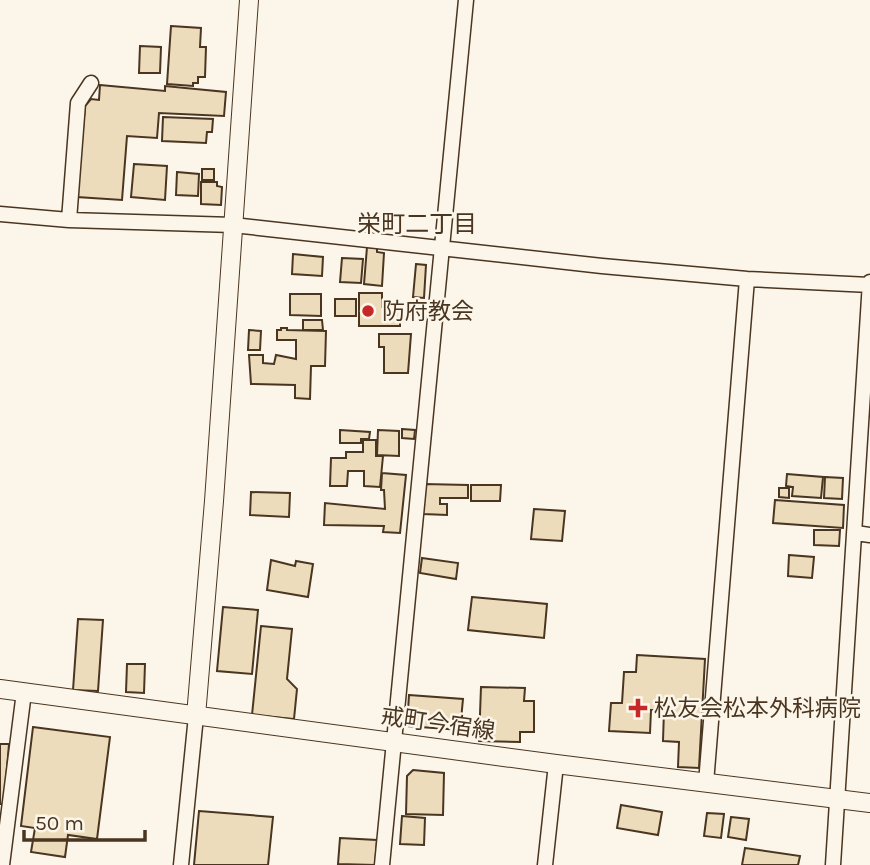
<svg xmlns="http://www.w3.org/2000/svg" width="870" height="865" viewBox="0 0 870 865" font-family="Karla,'Noto Sans JP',sans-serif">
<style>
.building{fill:#ecdcbc;stroke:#4a3520;stroke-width:2}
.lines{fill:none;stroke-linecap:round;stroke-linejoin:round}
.minor-casing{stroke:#4a3520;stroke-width:17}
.tertiary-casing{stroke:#4a3520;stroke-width:20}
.minor{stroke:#fbf6e9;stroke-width:14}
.tertiary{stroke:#fbf6e9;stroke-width:18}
.poi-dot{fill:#c62828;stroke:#fbf6e9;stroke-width:2.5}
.labels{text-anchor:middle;stroke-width:5;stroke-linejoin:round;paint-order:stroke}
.poi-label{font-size:23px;fill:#4a3520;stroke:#fbf6e9;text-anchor:start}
.street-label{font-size:23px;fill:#4a3520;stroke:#fbf6e9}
.neighbourhood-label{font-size:24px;fill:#4a3520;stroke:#fbf6e9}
</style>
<rect width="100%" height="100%" fill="#fbf6e9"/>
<path class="building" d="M171,26L201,28L200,47H206L205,77H198V83H193V86L167,84Z
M140,46L161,47L160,73H139Z
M100,85L165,91V86L226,92L224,116L159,113L157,138L127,136L122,200L77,197L85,106L91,99L99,100Z
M163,117L213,119L212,132H207L206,143L162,141Z
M134,164L167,166L165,200L131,197Z
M202,169H214V180H202Z
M177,172L199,174L198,196L176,195Z
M201,182H217V186L222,187L221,205L201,204Z
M367,247L377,248V252L384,253L382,286L364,284Z
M293,254L323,257L322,276L292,274Z
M342,258L363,259L361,283L340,282Z
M416,264L426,265L424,298L413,297Z
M359,293H382V307H400V326H359Z
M290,294H321V316L290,315Z
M335,299H356V316H335Z
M303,320H322L323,330H303Z
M281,328H287V330L326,331L325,366H311L310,399L295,398V385L251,384L249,355H263V363L274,364L276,355L296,359V340H277V330H281Z
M249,330L261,331L260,350H248Z
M379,334H411L408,373H384V347H379Z
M402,429L415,430L414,439L402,438Z
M340,430L370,432L369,439H361V443H340Z
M378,430L399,431V456L377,455Z
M363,440H376V456H383L380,487L364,486V471H348L347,486H330L331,458H346V452H363Z
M382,473L406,475L400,533L383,532L384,526L324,525L325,503L385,509L384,490H381Z
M787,474L823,477L821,498L792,496L793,487L786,486Z
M825,477L843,478L842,499L824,498Z
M424,484L468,485V498H440V504H447V515L423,514Z
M471,485H501L500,501H471Z
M779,488H789V498L779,497Z
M251,492L290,493L289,517L250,515Z
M775,500L844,505L843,528L773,523Z
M534,509L565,511L562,541L531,539Z
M814,530H840L839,546L814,545Z
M789,555L814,557L812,578L788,576Z
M422,558L458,563L456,579L420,573Z
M271,560L295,566L296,561L313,564L308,597L267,590Z
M472,597L547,604L544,638L468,630Z
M223,607L258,610L252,674L217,671Z
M78,619L103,620L98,691L73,690Z
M261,626L292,629L287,679L297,689L294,719L252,715Z
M637,655L705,659L699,768L678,767L679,742L663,741L664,710H651L650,733L609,731L611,703H622L624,672H636Z
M127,664H145L144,693L126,692Z
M481,687L525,688L524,701H534V732H520V742L479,741Z
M409,695L463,699L460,730L407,726Z
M33,727L110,737L97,839L68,835L65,857L31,852L35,828L21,826Z
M0,744H9L4,804H0Z
M413,770L444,773L443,815L406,814L407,776Z
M621,805L662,812L658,835L617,828Z
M199,811L273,817L268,865H194Z
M707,813L724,814L721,838L704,836Z
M402,816L425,818L424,845L400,844Z
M731,817L749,819L746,840L728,837Z
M340,838L377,840L375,865L338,864Z
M745,848L800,856L798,865H742Z"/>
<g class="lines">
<defs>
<path id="minor" d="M0,214L69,220L233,225L602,266L747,279L870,285
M69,220L78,103L91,83
M856,533L870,535
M706,783L747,279
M2,865L24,692
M181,865L196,716
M382,865L466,0
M545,865L556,764
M833,865L870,282"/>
<path id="tertiary" d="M0,689L556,764L870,803
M196,716L214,501L249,0"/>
</defs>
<use href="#minor" class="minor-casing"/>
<use href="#tertiary" class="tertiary-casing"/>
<use href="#minor" class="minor"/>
<use href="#tertiary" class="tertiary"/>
</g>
<g class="poi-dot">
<circle cx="368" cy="311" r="7"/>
<path d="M634.5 697.5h7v7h7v7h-7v7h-7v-7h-7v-7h7z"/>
</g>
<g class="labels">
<g class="poi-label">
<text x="382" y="319">防府教会</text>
<text x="654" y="716">松友会松本外科病院</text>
</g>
<g class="street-label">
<text transform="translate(438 723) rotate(8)" y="8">戒町今宿線</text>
</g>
<g class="neighbourhood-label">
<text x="417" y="232">栄町二丁目</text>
</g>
</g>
<path d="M24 830v10h121v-10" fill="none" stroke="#4a3520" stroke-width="3.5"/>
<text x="35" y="830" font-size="21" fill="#4a3520" stroke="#fbf6e9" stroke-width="5" paint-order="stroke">50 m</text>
</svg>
